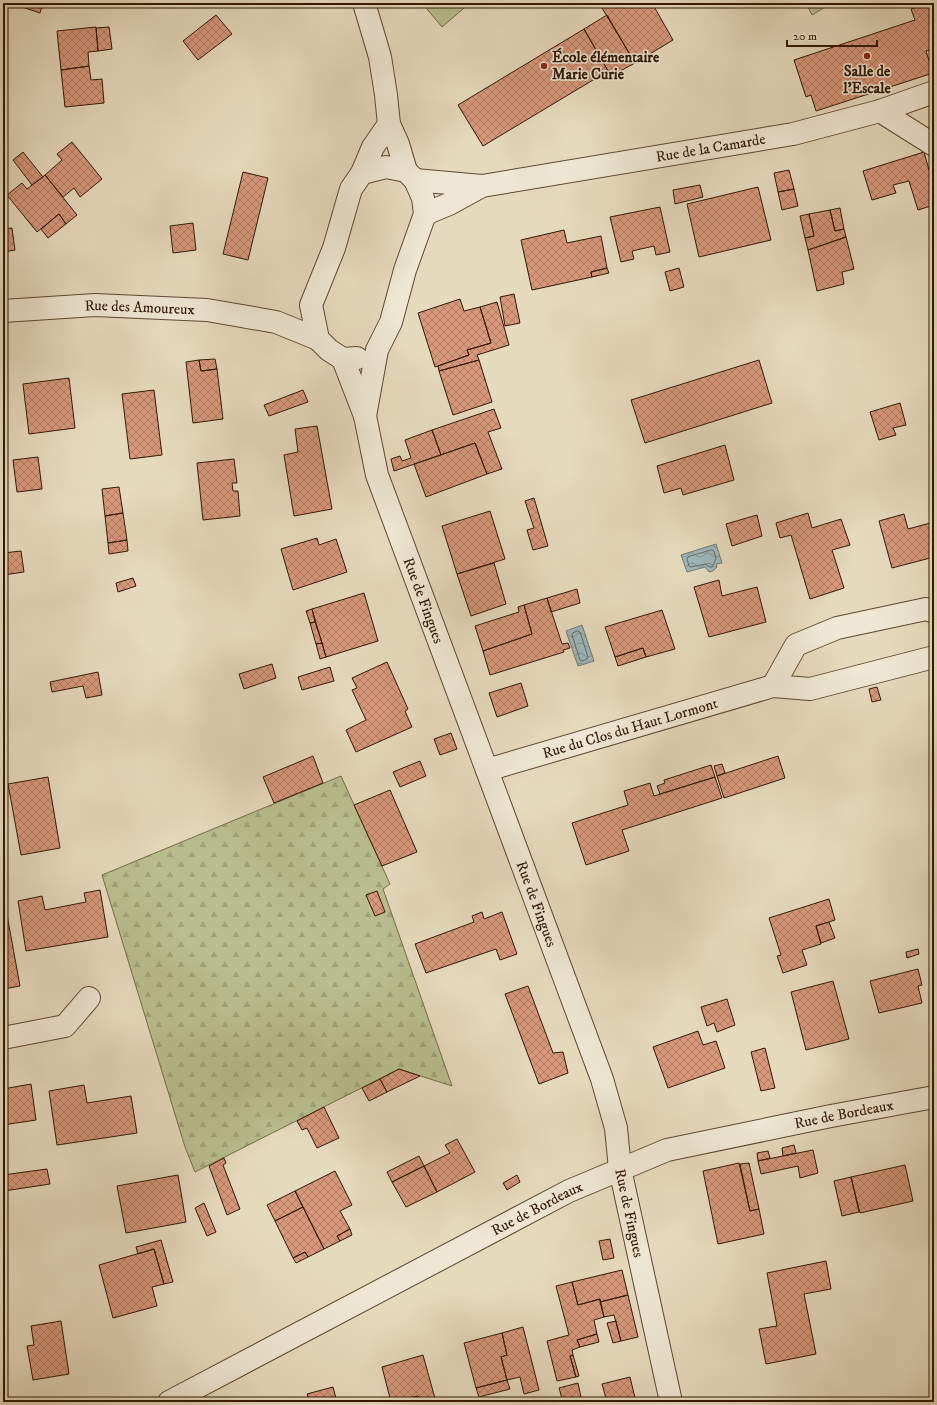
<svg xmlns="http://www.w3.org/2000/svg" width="937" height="1405" viewBox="0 0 937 1405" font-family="'IM FELL DW Pica',serif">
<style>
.forest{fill:url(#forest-firs);stroke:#756b48}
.pitch{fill:#b9be8e;stroke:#756b48}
.water{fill:url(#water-waves);stroke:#727773}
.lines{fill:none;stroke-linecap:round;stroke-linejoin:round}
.shore{stroke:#676860;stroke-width:1}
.building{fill:url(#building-cross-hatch);stroke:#311803}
.minor-casing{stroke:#5e4832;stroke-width:24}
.minor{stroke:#efe7d4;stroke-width:22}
.poi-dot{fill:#8f2418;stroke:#efe7d4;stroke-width:1.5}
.labels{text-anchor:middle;stroke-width:3;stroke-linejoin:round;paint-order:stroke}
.poi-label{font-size:15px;font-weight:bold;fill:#311803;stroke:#efe7d4;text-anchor:start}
.street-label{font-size:15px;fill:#311803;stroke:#efe7d4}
</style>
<defs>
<pattern id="forest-firs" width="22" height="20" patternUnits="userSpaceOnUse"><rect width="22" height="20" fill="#b9be8e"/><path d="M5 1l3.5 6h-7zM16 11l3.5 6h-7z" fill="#a0a379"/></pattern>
<pattern id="water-waves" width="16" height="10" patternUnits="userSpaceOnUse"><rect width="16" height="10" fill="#9db7bd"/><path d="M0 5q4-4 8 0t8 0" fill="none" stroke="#819497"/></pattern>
<pattern id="building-cross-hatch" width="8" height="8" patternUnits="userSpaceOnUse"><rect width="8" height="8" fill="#d7987b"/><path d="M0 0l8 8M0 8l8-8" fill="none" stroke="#af7b63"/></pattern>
</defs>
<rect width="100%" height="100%" fill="#e6dabd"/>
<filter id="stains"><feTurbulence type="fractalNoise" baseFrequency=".005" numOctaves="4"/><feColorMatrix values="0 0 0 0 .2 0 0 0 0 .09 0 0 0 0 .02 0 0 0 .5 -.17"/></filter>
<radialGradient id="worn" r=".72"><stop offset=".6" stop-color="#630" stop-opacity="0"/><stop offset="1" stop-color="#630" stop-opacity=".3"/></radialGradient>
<path class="forest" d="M341,776L390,884L383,889L452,1086L399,1069L195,1172L185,1147L102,875Z"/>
<path class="pitch" d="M422,3H470L442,27Z
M806,3H832L812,15Z"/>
<path class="water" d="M716,544L722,563L716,564L717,567L713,571L709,572L705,567L687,572L681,555Z
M582,625L594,661L578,666L566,631Z"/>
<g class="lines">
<path class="shore" d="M712,550L714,551L716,559L712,567H710L705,564L691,567L689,566L687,559L688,557Z
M578,631L580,632L588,657L587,659L582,661L580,660L572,635L573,633Z"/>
</g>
<path class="building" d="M23,3H43L40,13L22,7Z
M599,3H652L673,40L635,63Z
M930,3L934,15V49L926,51L933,73L816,111L811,95L806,97L794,60L915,20L911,9Z
M216,15L232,34L198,60L183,41Z
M607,15L635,63L611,76L584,29Z
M96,27L98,51L88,52L89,66L61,70L57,31Z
M109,27L112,49L98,51L96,28Z
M584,29L608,71L483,146L458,105Z
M89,66L91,80L102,79L104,103L65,107L61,70Z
M72,142L102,179L80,197L74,188L63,197L45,175L62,160L57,154Z
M23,152L43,177L32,185L13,160Z
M924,152L929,170L934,168V205L918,210L909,181L893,185L896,193L872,200L863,171Z
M789,170L794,189L778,192L774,173Z
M243,172L268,178L248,260L223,254Z
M45,175L77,215L66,224L59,214L37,232L7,195L22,183L27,189Z
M700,185L703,197L675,204L673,190Z
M758,187L771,240L699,257L687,204Z
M794,189L798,206L782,210L778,192Z
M660,207L670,252L656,255L654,246L632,251L634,259L621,262L610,217Z
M840,208L844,229L835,231L830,210Z
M830,210L835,231L844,229L846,237L808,250L805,238L814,236L809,214Z
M59,214L66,224L48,238L41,229Z
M809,214L814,236L805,238L800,216Z
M193,223L196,250L173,253L170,226Z
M12,228L15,250L3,252V229Z
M564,230L567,243L601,236L607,268L591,272L592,277L532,290L521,240Z
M846,237L854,269L842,272L844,284L817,291L808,250Z
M607,268L609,273L592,277L591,272Z
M679,268L684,287L670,291L665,272Z
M514,294L520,323L505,326L500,297Z
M460,299L464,311L480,307L491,343L467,350L469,355L435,367L418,313Z
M497,302L509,345L477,355L479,360L439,371L438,366L469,355L467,350L491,343L480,307Z
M215,359L217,369L201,371L199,360Z
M199,360L201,371L217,369L223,419L193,423L186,362Z
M479,360L492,402L453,415L439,371Z
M759,360L772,403L645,443L631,400Z
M69,378L75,428L29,434L23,384Z
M154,390L162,455L130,459L122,394Z
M303,390L308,402L269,416L264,405Z
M900,403L906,425L893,428L896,435L879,440L870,412Z
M494,409L501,428L488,432L502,469L487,474L475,443L441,455L432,430Z
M317,426L332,509L294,516L284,455L298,452L295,429Z
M432,430L441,455L394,471L391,459L400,456L402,461L411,458L405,440Z
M475,443L487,474L426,497L414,464Z
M725,445L734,480L683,495L681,488L664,493L657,466Z
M38,457L42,489L17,492L13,460Z
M234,459L237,483H232L233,491H238L240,516L203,520L197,463Z
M119,487L123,513L105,516L102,489Z
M534,498L548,546L533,550L527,530L534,528L525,501Z
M490,511L505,559L457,574L442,526Z
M123,513L127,540L108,543L105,516Z
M808,513L812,528L841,519L850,545L832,550L844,588L810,599L791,535L780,538L776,523Z
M904,514L908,529L934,522V557L892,568L879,521Z
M757,515L762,536L732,546L726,524Z
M317,538L319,545L336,539L347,572L293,590L281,549Z
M127,540L128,551L109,554L108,543Z
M21,551L24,572L3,575V553Z
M494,563L506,604L471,616L457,574Z
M133,578L136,586L118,592L116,583Z
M719,580L722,596L757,587L766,622L709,637L694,587Z
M577,589L580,603L551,612L547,598Z
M364,593L378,641L326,657L312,609Z
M547,598L562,644L568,643L570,648L563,650L564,652L490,675L483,651L532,634L524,605Z
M524,605L532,634L483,651L475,626L519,612L518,607Z
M312,609L315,622L310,623L306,611Z
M662,610L675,649L646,657L643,648L615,657L605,627Z
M315,622L322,643L316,644L310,623Z
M322,643L326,657L320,659L316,644Z
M643,648L646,657L618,666L615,657Z
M387,662L408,709L405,711L412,727L356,752L346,730L366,720L352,690L357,688L352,678Z
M272,664L276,678L244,689L239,674Z
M330,667L334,681L302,690L298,677Z
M98,672L102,695L86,698L83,686L52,692L50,682Z
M521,683L528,706L497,717L489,693Z
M877,687L881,700L872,702L869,689Z
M451,733L457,749L440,755L434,739Z
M313,756L323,783L274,803L263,777Z
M778,756L785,778L724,798L717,776Z
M420,761L426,776L400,787L393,772Z
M722,764L725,773L717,776L714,766Z
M711,765L715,777L660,794L657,786L665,783L664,780Z
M48,777L60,848L21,855L8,784Z
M715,777L722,798L622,830L629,851L586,865L572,823L628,805L624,791L650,783L654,796Z
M390,790L417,852L382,866L354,805Z
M100,890L108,937L26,951L18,901L42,896L45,910L86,902L84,893Z
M377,891L385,912L375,916L366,895Z
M829,899L835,920L816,926L821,944L802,950L807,965L783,973L777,956L781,955L769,918Z
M482,912L484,919L502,912L517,954L500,960L496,949L426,973L415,944L474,922L472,916Z
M3,915H7L20,986L3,989Z
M829,922L835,938L821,943L816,926Z
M918,949L919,954L907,958L906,952Z
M918,969L922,985L918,986L922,1003L879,1013L870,981Z
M833,981L849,1039L806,1050L791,992Z
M528,986L553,1053L563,1052L568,1073L539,1084L505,994Z
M727,999L735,1025L717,1032L714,1023L707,1026L701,1007Z
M698,1031L703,1045L716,1041L725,1068L668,1088L653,1047Z
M765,1048L775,1088L761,1091L751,1052Z
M399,1069L420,1076L387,1092L380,1079Z
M380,1079L387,1092L369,1101L362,1088Z
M31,1084L36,1120L3,1125V1089Z
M84,1085L87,1103L131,1096L137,1133L57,1145L49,1091Z
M324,1107L339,1138L317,1148L307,1128L302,1130L297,1121Z
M457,1139L475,1172L437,1192L424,1166L450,1153L445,1145Z
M794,1145L796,1153L783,1156L782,1148Z
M813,1150L818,1173L800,1178L798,1166L761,1174L758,1161Z
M768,1151L770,1158L758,1161L757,1153Z
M419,1156L424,1166L392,1182L387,1172Z
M224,1158L226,1163L223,1165L240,1209L227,1215L209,1166Z
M739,1163L750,1211L759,1209L764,1234L718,1244L703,1171Z
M749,1163L759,1209L750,1211L740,1164Z
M905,1165L913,1201L860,1213L851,1177Z
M424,1166L437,1192L406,1207L392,1182Z
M47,1169L50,1184L4,1191L3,1175Z
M335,1171L352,1205L340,1211L350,1229L337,1236L340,1241L324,1249L295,1191Z
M178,1175L186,1222L126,1233L117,1186Z
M517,1175L520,1182L507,1190L503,1183Z
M851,1177L859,1212L842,1216L834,1181Z
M295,1191L303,1207L275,1221L267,1205Z
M204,1203L216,1232L207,1236L195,1208Z
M303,1207L324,1249L308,1257L305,1252L293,1258L275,1221Z
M350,1229L352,1235L340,1241L337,1236Z
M610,1239L614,1258L603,1260L599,1241Z
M161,1240L173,1282L164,1284L154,1249L138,1254L136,1247Z
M154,1249L164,1284L152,1287L157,1306L113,1318L99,1265Z
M305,1252L308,1257L296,1263L293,1258Z
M826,1261L831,1289L804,1294L816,1354L766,1364L759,1329L777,1326L767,1273Z
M622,1270L628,1295L600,1302V1299L578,1305L572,1282Z
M572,1282L578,1305L600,1299L604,1317L594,1320L597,1334L577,1340L580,1347L572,1350L573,1355L570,1356L576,1377L557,1381L547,1341L569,1335L556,1286Z
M628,1295L638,1337L621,1341L614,1315L604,1317L600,1302Z
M61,1321L69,1374L33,1380L27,1346L34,1345L31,1326Z
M616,1321L621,1341L613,1343L607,1323Z
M523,1327L539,1390L524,1394L520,1377L507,1380L501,1357L507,1355L502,1333Z
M502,1333L507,1355L501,1357L507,1380L476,1388L464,1343Z
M597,1334L599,1342L580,1347L577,1340Z
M423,1355L436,1402H420L418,1396L391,1402L382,1367Z
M573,1355L579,1376L576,1377L570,1356Z
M630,1377L636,1402H607L602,1384Z
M507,1380L510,1389L479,1397L476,1388Z
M578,1383L582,1402H563L559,1388Z
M333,1387L337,1402H310L307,1394Z
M418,1396L420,1402H395Z"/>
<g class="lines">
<defs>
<g id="minor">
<path d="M364,3L380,57L386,95L389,124L398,144L406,171"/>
<path d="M880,111L934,145"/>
<path d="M362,173L386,167L406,171L415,180L423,198L425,214L405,270L391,322L377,350L365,416"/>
<path id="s1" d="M415,180L482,186L793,134L880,111L934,92"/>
<path d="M425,214L449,204L482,186"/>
<path id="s2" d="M3,311L95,305L207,310L276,322L318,339"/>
<path d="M357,358L343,359L329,350L318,339L311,305L334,248L351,189L362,173L373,147L389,124"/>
<path id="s3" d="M343,359L365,416L377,475L602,1079L616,1128L620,1169L671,1402"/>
<path d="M773,686L796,645L837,628L926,609L934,612"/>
<path id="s4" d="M487,770L773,686L810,689L934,657"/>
<path d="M3,1038L65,1026L89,998"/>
<path id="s5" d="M169,1402L569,1191L667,1150L831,1116L934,1097"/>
</g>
</defs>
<use href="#minor" class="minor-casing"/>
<use href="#minor" class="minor"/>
</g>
<g class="poi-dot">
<circle cx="867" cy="56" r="4"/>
<circle cx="544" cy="66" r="4"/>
</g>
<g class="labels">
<g class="poi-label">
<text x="552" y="62">École élémentaire<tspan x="552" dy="17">Marie Curie</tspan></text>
<text x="867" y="76" text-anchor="middle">Salle de<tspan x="867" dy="17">l'Escale</tspan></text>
</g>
<g class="street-label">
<text dy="5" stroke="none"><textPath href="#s1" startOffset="299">Rue de la Camarde</textPath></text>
<text dy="5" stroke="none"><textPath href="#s2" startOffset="137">Rue des Amoureux</textPath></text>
<text dy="5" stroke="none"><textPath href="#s3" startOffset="255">Rue de Fingues</textPath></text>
<text dy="5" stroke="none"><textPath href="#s4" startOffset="149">Rue du Clos du Haut Lormont</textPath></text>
<text dy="5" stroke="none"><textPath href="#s3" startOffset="579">Rue de Fingues</textPath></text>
<text dy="5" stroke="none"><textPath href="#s5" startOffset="739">Rue de Bordeaux</textPath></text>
<text dy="5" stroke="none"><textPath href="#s5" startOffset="416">Rue de Bordeaux</textPath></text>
<text dy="5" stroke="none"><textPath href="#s3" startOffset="903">Rue de Fingues</textPath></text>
</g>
</g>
<rect width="937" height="1405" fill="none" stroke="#e6dabd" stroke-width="16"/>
<rect x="4" y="4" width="929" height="1397" fill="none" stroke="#311803" stroke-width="2"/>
<rect x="8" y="8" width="921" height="1389" fill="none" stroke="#311803"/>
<path d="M787 40v6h90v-6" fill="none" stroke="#311803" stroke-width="2"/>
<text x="793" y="40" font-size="12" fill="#311803" stroke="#efe7d4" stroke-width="3" paint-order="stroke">20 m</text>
<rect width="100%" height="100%" filter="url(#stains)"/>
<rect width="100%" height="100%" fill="url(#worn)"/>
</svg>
